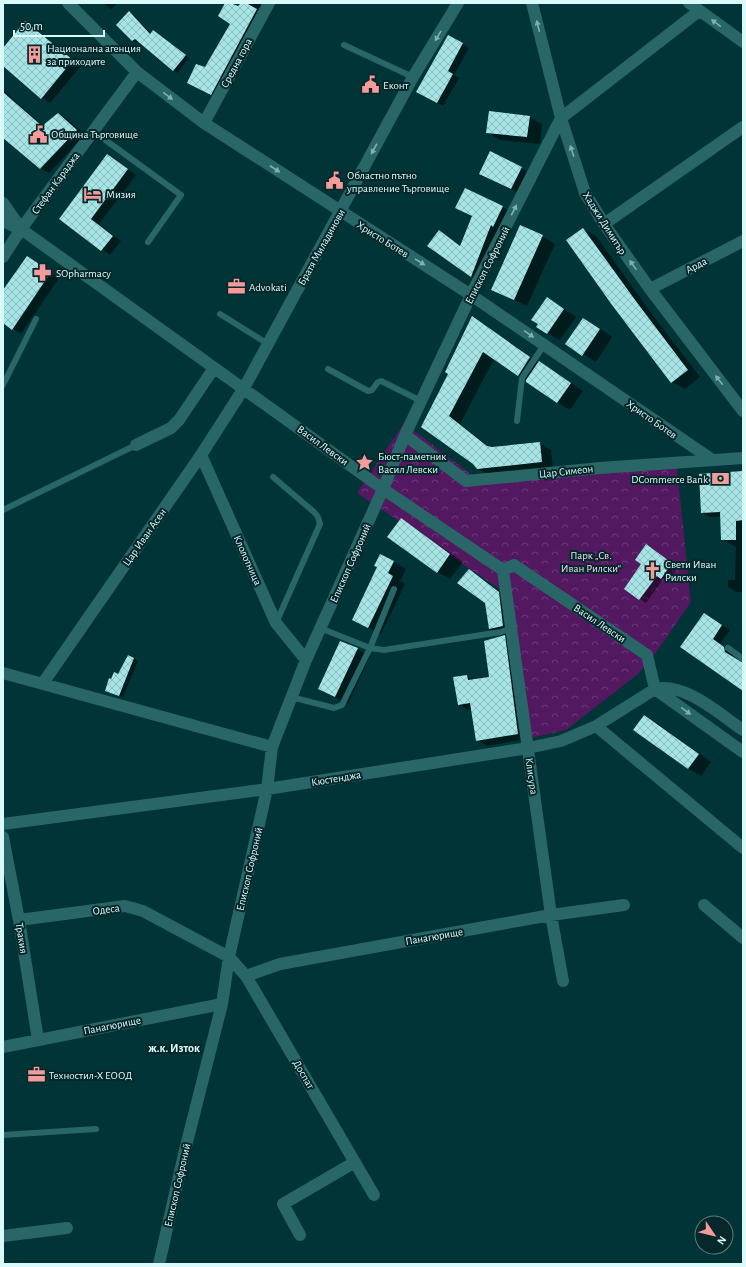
<svg xmlns="http://www.w3.org/2000/svg" width="746" height="1267" viewBox="0 0 746 1267" font-family="'Alegreya Sans',sans-serif">
<style>
.forest{fill:url(#forest-crowns)}
.shadow{fill:#0007}
.building{fill:url(#building-cross-hatch)}
.lines{fill:none;stroke-linecap:round;stroke-linejoin:round}
.lane{stroke:#286668;stroke-width:6}
.street{stroke:#286668;stroke-width:12}
.oneway{fill:#81b0b0}
.labels{text-anchor:middle;stroke-width:4;stroke-linejoin:round;paint-order:stroke}
.poi-label{font-size:11px;fill:#daf9f9;stroke:#07282a;text-anchor:start}
.street-label{font-size:11px;fill:#daf9f9;stroke:#07282a}
.park-label{font-size:11px;fill:#ecd9f2;stroke:#07282a}
.neighbourhood-label{font-size:12px;font-weight:bold;fill:#daf9f9;stroke:#07282a}
</style>
<defs>
<pattern id="forest-crowns" width="20" height="18" patternUnits="userSpaceOnUse"><rect width="20" height="18" fill="#521860"/><path d="M2 6a3 3 0 1 1 6 0M12 15a3 3 0 1 1 6 0" fill="none" stroke="#6a3a78"/></pattern>
<pattern id="building-cross-hatch" width="8" height="8" patternUnits="userSpaceOnUse"><rect width="8" height="8" fill="#a6e4e6"/><path d="M0 0l8 8M0 8l8-8" fill="none" stroke="#8dbebf"/></pattern>
</defs>
<rect width="100%" height="100%" fill="#003436"/>
<path class="forest" d="M404,423L472,475L676,458L691,602L655,654L638,674L566,730L522,740L501,590L357,493Z"/>
<path class="shadow" d="M103,3H118L111,9Z
M226,3L238,8L242,3H266L216,96L192,85L205,68L232,24Z
M130,13L134,15L151,34H157L189,58L177,73L139,41L137,43L133,41L117,25Z
M25,23L34,28L81,66L50,103L42,98L3,64V49Z
M449,36L469,48L454,75L459,78L443,106L418,92Z
M3,90L43,126L59,114L67,119L85,135L49,173L40,168L3,136Z
M529,117L542,124L540,144L500,140L487,132Z
M108,155L136,175L99,224L121,241L110,255L60,219Z
M521,168L534,175L524,195L493,181Z
M466,189L512,212L480,281L471,276L448,237L461,246L473,217L466,213Z
M583,229L596,236L651,313L700,377L685,389L672,382Z
M542,236L555,244L527,306L492,289Z
M35,263L59,278L21,334L3,322V292Z
M547,298L576,317L560,340L547,333Z
M473,317L484,324L527,354L526,356L552,370L583,391L570,410L557,402L494,359L460,424L491,448L539,443L551,450L553,468L489,475L477,468L474,464L422,427L449,374Z
M596,326L612,337L596,362L567,344Z
M743,472V592H736L728,587V580H735L736,547L722,539L721,517H710L702,512Z
M401,520L414,527L463,562L450,579L437,572Z
M653,549L678,567L668,581L663,579L646,603L625,589Z
M394,562L406,569L400,581L405,584L381,634L353,620Z
M469,570L482,578L511,601L516,633L503,636L514,642L527,739L487,746L477,740L472,709L468,710L458,704L467,676L474,680L490,677L503,637L490,629L486,602Z
M712,619L730,630L720,644L732,653L733,657L743,664V690L681,647Z
M357,649L370,656L348,704L319,689Z
M128,656L138,661L123,697L107,691L111,680L119,675Z
M645,716L657,723L711,762L701,776L689,769L635,730Z"/>
<path class="building" d="M225,3H230L238,6L241,3H246L257,9L211,95L187,83L196,64L205,67L230,24L218,16Z
M129,11L150,34L153,30L186,55L173,71L135,39L132,41L116,25Z
M25,21L73,60L41,99L3,66V48Z
M448,35L463,43L448,71L453,74L437,103L416,92Z
M3,92L42,126L58,113L77,130L40,169L3,138Z
M489,111L530,116L527,137L486,133Z
M490,151L522,167L511,189L479,174Z
M107,154L128,169L91,219L113,236L101,251L59,219Z
M465,188L503,206L493,227L491,225L471,277L427,246L439,230L460,246L472,216L455,208Z
M520,225L543,235L514,300L491,290Z
M583,228L638,304L688,370L671,383L612,305L566,240Z
M27,256L51,272L12,330L3,323V290Z
M547,297L564,309L547,334L536,327L538,324L531,320Z
M472,316L530,357L518,376L483,352L449,416L487,446L492,447L540,442L542,462L477,469L473,464L421,427L448,374L445,372Z
M583,318L600,329L582,356L565,344Z
M539,361L571,383L557,403L526,382V380Z
M743,471V520L736,521V540H721L720,512L701,513L699,474Z
M401,518L450,554L437,573L387,537Z
M646,544L672,563L661,579L657,576L639,600L624,589L641,564L635,560Z
M380,554L394,561L388,573L393,576L368,628L352,620L377,567L374,566Z
M469,569L499,592L503,626L489,629L485,603L457,583Z
M704,613L722,625L713,639L724,647L725,652L743,663V691L680,647Z
M505,635L518,734L476,741L470,703L458,705L453,677L467,675L468,680L489,677L484,641Z
M340,641L358,648L335,697L318,689Z
M128,655L134,658L119,696L105,691L109,678L111,679L114,672L118,674Z
M644,715L699,754L688,769L633,730Z"/>
<g class="lines">
<path class="lane" d="M344,45L413,77
M93,131L181,195L148,242
M220,314L268,344
M328,369L368,391L372,390L378,382L381,381L421,401
M3,385L36,319
M517,421L522,378L544,345
M273,477L314,512L318,517L320,524L276,623
M3,510L136,445
M320,628L370,648L384,650L501,632L511,628
M728,648L743,659
M291,697L334,708L342,705L370,648L394,589
M3,1135L96,1129"/>
<path class="street" d="M68,3L137,72L204,123L471,295L711,459
M532,3L561,118L585,193L604,224L650,289L743,411
M689,3L743,42
M204,123L269,3
M3,203L21,229L383,489L503,570L514,565L647,655L655,689L743,752
M3,221L20,229
M604,224L743,127
M3,257L21,229L137,72
M650,289L743,241
M405,435L466,481L600,468L743,458
M136,445L171,428L179,420L214,368
M201,455L276,623L306,660
M503,570L551,915L563,981
M3,673L272,747
M43,683L201,455L244,388L413,77L458,3
M596,726L743,848
M3,824L267,789L528,748L561,741L596,726L655,689C685,682 719,714 743,730
M3,837L19,920L38,1040
M704,905L743,938
M19,920L125,906L143,911L229,957L246,976L374,1195
M246,976L280,964L551,915L624,905
M3,1047L222,1004
M300,1235L283,1204L355,1162
M3,1236L67,1228
M159,1264L184,1154L222,1004L229,957L267,789L272,747L306,660L383,489L405,435L471,295L561,118L699,11"/>
</g>
<defs><path id="oneway-solid" d="M-6-.8H1V-3.2L6.5 0L1 3.2V.8H-6Z"/></defs>
<g class="oneway">
<use href="#oneway-solid" transform="translate(716 23) rotate(-144)"/>
<use href="#oneway-solid" transform="translate(538 26) rotate(-104)"/>
<use href="#oneway-solid" transform="translate(438 36) rotate(121)"/>
<use href="#oneway-solid" transform="translate(168 96) rotate(37)"/>
<use href="#oneway-solid" transform="translate(374 149) rotate(119)"/>
<use href="#oneway-solid" transform="translate(572 151) rotate(-108)"/>
<use href="#oneway-solid" transform="translate(275 169) rotate(33)"/>
<use href="#oneway-solid" transform="translate(514 210) rotate(-63)"/>
<use href="#oneway-solid" transform="translate(420 262) rotate(32)"/>
<use href="#oneway-solid" transform="translate(633 265) rotate(-125)"/>
<use href="#oneway-solid" transform="translate(529 334) rotate(35)"/>
<use href="#oneway-solid" transform="translate(719 380) rotate(-128)"/>
<use href="#oneway-solid" transform="translate(686 711) rotate(36)"/>
</g>
<defs>
<symbol id="building-bare" viewBox="-9 -9 18 18"><path d="M-4-6H4V6H1V3H-1V6H-4ZM-2.5-4.3h1.7v1.8h-1.7ZM.8-4.3h1.7v1.8H.8ZM-2.5-1h1.7V.8h-1.7ZM.8-1h1.7V.8H.8Z" fill="#f59b9c" stroke="#07282a" stroke-width="2.5" paint-order="stroke"/></symbol>
<symbol id="civic-bare" viewBox="-9 -9 18 18"><path d="M-.6-6.5H3V-4.5H.6V-3L4-1V1h2V6H-6V1h2V-1L-.6-3ZM-1.2 2.5V6h2.4V2.5Z" fill="#f59b9c" stroke="#07282a" stroke-width="2.5" paint-order="stroke"/></symbol>
<symbol id="hotel-bare" viewBox="-9 -9 18 18"><path d="M-6-4.5h1.5V1H6V5H4.5V3h-9V5H-6ZM-4 0a1.8 1.8 0 1 1 3.6 0ZM.5 0V-2.5h3Q6-2.5 6 0Z" fill="#f59b9c" stroke="#07282a" stroke-width="2.5" paint-order="stroke"/></symbol>
<symbol id="pharmacy-bare" viewBox="-9 -9 18 18"><path d="M-2-6h4v4h4v4h-4v4h-4v-4h-4v-4h4Z" fill="#f59b9c" stroke="#07282a" stroke-width="2.5" paint-order="stroke"/></symbol>
<symbol id="office-bare" viewBox="-9 -9 18 18"><path d="M-6-3h4V-5.5h4V-3h4V5H-6ZM-1-4.5V-3h2v-1.5ZM-6 0V1H6V0Z" fill="#f59b9c" stroke="#07282a" stroke-width="2.5" paint-order="stroke"/></symbol>
<symbol id="sight-bare" viewBox="-9 -9 18 18"><path d="M0-6L1.8-2.2L6-1.7L2.9 1.2L3.7 5.4L0 3.3L-3.7 5.4L-2.9 1.2L-6-1.7L-1.8-2.2Z" fill="#f59b9c" stroke="#07282a" stroke-width="2.5" paint-order="stroke"/></symbol>
<symbol id="bank-bare" viewBox="-9 -9 18 18"><path d="M-6-4H6V4H-6ZM0-2.3a2.3 2.3 0 1 0 0 4.6a2.3 2.3 0 1 0 0-4.6Z" fill="#f59b9c" stroke="#07282a" stroke-width="2.5" paint-order="stroke"/></symbol>
<symbol id="church-bare" viewBox="-9 -9 18 18"><path d="M-1.2-6h2.4v3.5h3.3v2.4h-3.3V6h-2.4V-.1h-3.3v-2.4h3.3Z" fill="#f59b9c" stroke="#07282a" stroke-width="2.5" paint-order="stroke"/></symbol>
</defs>
<g fill-rule="evenodd">
<use href="#building-bare" x="22" y="42" width="25" height="25"/>
<use href="#civic-bare" x="358" y="72" width="25" height="25"/>
<use href="#civic-bare" x="26" y="122" width="25" height="25"/>
<use href="#civic-bare" x="322" y="168" width="25" height="25"/>
<use href="#hotel-bare" x="80" y="182" width="25" height="25"/>
<use href="#pharmacy-bare" x="30" y="260" width="25" height="25"/>
<use href="#office-bare" x="224" y="274" width="25" height="25"/>
<use href="#sight-bare" x="352" y="450" width="25" height="25"/>
<use href="#bank-bare" x="708" y="466" width="25" height="25"/>
<use href="#church-bare" x="640" y="558" width="25" height="25"/>
<use href="#office-bare" x="24" y="1062" width="25" height="25"/>
</g>
<g class="labels">
<g class="poi-label">
<text x="47" y="52">Национална агенция<tspan x="47" dy="13">за приходите</tspan></text>
<text x="383" y="89">Еконт</text>
<text x="51" y="138">Община Търговище</text>
<text x="347" y="179">Областно пътно<tspan x="347" dy="13">управление Търговище</tspan></text>
<text x="106" y="198">Мизия</text>
<text x="56" y="277">SOpharmacy</text>
<text x="249" y="291">Advokati</text>
<text x="378" y="460">Бюст-паметник<tspan x="378" dy="13">Васил Левски</tspan></text>
<text x="708" y="483" text-anchor="end">DCommerce Bank</text>
<text x="665" y="568">Свети Иван<tspan x="665" dy="13">Рилски</tspan></text>
<text x="49" y="1079">Техностил-Х ЕООД</text>
</g>
<g class="street-label">
<text transform="translate(236 63) rotate(-62)" y="4">Средна гора</text>
<text transform="translate(55 183) rotate(-54)" y="4">Стефан Караджа</text>
<text transform="translate(605 223) rotate(58)" y="4">Хаджи Димитър</text>
<text transform="translate(383 239) rotate(32)" y="4">Христо Ботев</text>
<text transform="translate(321 247) rotate(-61)" y="4">Братя Миладинови</text>
<text transform="translate(487 265) rotate(-63)" y="4">Епископ Софроний</text>
<text transform="translate(696 265) rotate(-27)" y="4">Арда</text>
<text transform="translate(652 419) rotate(35)" y="4">Христо Ботев</text>
<text transform="translate(323 445) rotate(36)" y="4">Васил Левски</text>
<text transform="translate(566 471) rotate(-6)" y="4">Цар Симеон</text>
<text transform="translate(144 537) rotate(-55)" y="4">Цар Иван Асен</text>
<text transform="translate(248 560) rotate(66)" y="4">Клолотница</text>
<text transform="translate(350 563) rotate(-66)" y="4">Епископ Софроний</text>
<text transform="translate(600 623) rotate(34)" y="4">Васил Левски</text>
<text transform="translate(532 776) rotate(82)" y="4">Клисура</text>
<text transform="translate(336 778) rotate(-9)" y="4">Кюстенджа</text>
<text transform="translate(249 869) rotate(-77)" y="4">Епископ Софроний</text>
<text transform="translate(106 909) rotate(-7)" y="4">Одеса</text>
<text transform="translate(434 936) rotate(-10)" y="4">Панагюрище</text>
<text transform="translate(22 938) rotate(81)" y="4">Тракия</text>
<text transform="translate(112 1025) rotate(-11)" y="4">Панагюрище</text>
<text transform="translate(304 1074) rotate(60)" y="4">Доспат</text>
<text transform="translate(177 1185) rotate(-77)" y="4">Епископ Софроний</text>
</g>
<g class="park-label">
<text x="591" y="559">Парк „Св.<tspan x="591" dy="13">Иван Рилски“</tspan></text>
</g>
<g class="neighbourhood-label">
<text x="174" y="1052">ж.к. Изток</text>
</g>
</g>
<rect width="746" height="1267" fill="none" stroke="#daf9f9" stroke-width="8"/>
<g transform="translate(714 1235) rotate(125)"><circle r="19" fill="#07282a" stroke="#5b7c7d"/>
<path d="M0-3L7 15L0 10L-7 15Z" fill="#f59b9c"/>
<text y="-6" font-size="11" font-weight="bold" text-anchor="middle" fill="#daf9f9">N</text>
</g>
<path d="M14 30v6h90v-6" fill="none" stroke="#daf9f9" stroke-width="2"/>
<text x="20" y="30" font-size="12" fill="#daf9f9" stroke="#07282a" stroke-width="3" paint-order="stroke">50 m</text>
</svg>
